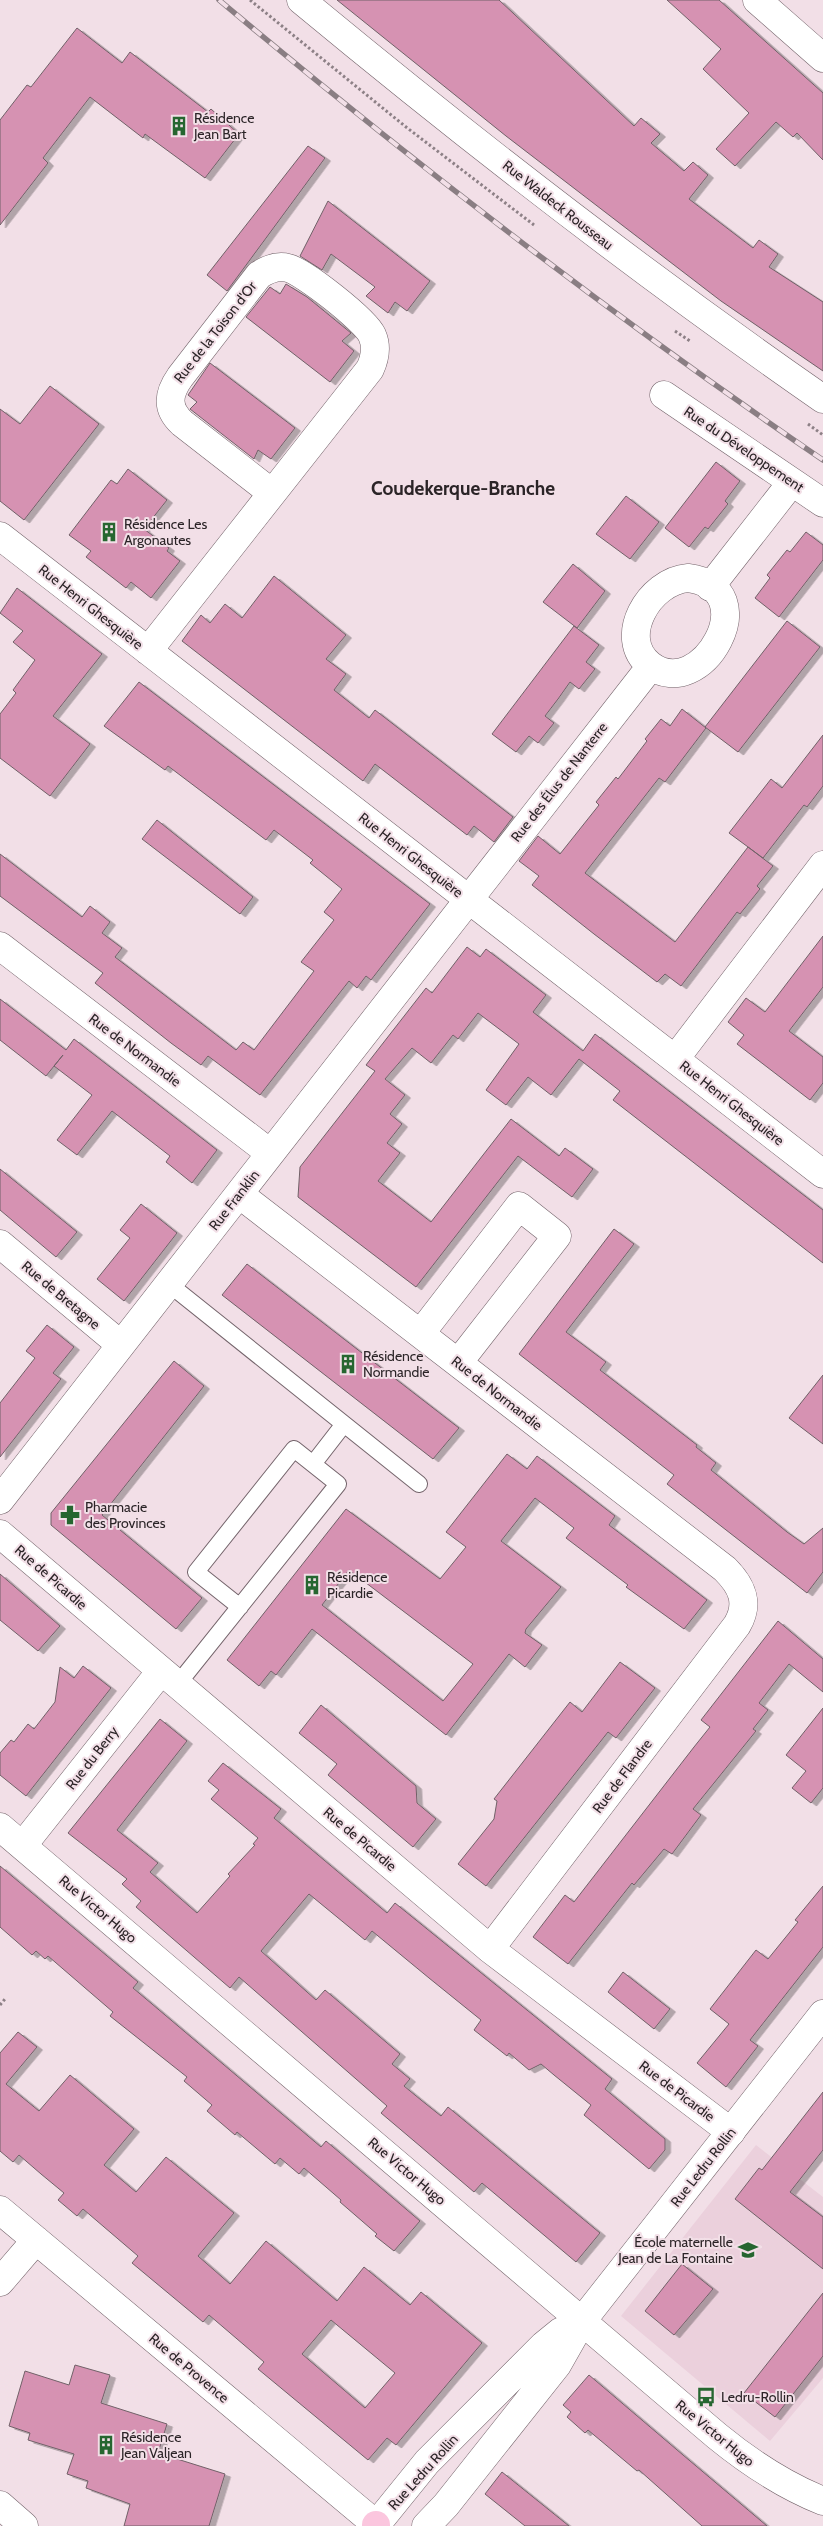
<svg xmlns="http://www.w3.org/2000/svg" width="823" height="2526" viewBox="0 0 823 2526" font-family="Cabin,sans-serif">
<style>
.built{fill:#ebd0dc}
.building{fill:#d692b2;stroke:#716168;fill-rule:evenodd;filter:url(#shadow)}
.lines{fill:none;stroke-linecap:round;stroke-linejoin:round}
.service-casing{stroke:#74646b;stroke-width:18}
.minor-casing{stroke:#74646b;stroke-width:29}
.tertiary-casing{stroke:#74646b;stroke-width:29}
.motorway-casing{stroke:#b28d9e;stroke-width:29}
.path{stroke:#8d8086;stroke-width:3;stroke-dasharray:2.5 2.5;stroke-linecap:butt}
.service{stroke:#fff;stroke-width:16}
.minor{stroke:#fff;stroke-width:28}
.tertiary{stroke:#fff;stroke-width:28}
.motorway{stroke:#fbc6de;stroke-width:28}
.rail-casing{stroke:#8a7e83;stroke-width:5.5}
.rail{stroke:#f2dfe7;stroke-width:4;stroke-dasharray:11;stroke-linecap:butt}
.labels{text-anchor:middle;stroke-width:4;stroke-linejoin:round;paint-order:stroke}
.poi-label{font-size:14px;fill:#2b2427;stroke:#f2dfe7;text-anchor:start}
.street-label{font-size:14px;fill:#2b2427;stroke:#f2dfe7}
.district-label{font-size:19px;font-weight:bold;fill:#2b2427;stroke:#f2dfe7}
</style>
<defs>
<filter id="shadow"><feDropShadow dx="5.5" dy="3" stdDeviation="0" flood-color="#0004"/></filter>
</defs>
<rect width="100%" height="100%" fill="#f2dfe7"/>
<path class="built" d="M756,2145L823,2197V2378L770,2441L621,2316Z"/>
<path class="building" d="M337,0H499L634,126L641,118L660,134L651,143L684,171L693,162L708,175L689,199L753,248L759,240L778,254L769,267L823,302V371L721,301L506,136Z
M667,0H719L823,93V160L797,133L793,137L776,122L735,166L716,149L749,113L703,69L721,49Z
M77,28L122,63L130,52L208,112L211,109L239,134L205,178L145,134L143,138L90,97L43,158L48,163L0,225V120L27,85L31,87Z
M308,146L325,158L227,291L207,275Z
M328,201L430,281L407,311L395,302L388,313L366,296L375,287L331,254L322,270L300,256Z
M286,284L307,297L351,333L342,341L354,351L330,382L246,317L270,287L280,294Z
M210,363L295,428L271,459L258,450L254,459L190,409L197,402L188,395Z
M50,386L99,424L24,520L0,501V409L20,424Z
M716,462L740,481L725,501L728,504L708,529L705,527L689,547L665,528Z
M128,469L167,500L144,529L169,548L167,551L180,561L151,598L131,582L126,588L86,557L91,551L69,535L111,480L117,484Z
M626,496L659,522L630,559L596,534Z
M806,532L823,545V560L779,617L755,598L770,578L767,575L787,550L790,552Z
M573,564L605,591L577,628L543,602Z
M274,576L346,635L326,659L346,674L334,690L369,718L375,710L513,817L494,842L474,826L467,835L375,764L363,781L182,641L201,615L210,623L225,604L242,618Z
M17,588L102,654L53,716L90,744L50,796L0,758V714L16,693L13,690L35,660L13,642L23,631L0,613Z
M787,621L820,647L738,752L705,727Z
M574,626L599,645L586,662L595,669L579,689L570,682L558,699L545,716L554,723L538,743L529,736L516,752L492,734Z
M139,682L430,904L371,980L366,976L357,988L349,981L260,1095L208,1056L201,1065L171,1043L95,983L103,973L0,896V854L82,917L90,906L110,922L102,933L122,948L115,957L236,1050L243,1042L254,1050L314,971L301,962L334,920L324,912L342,889L310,863L313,860L274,830L266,840L168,766L165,770L104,726Z
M682,709L706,728L665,782L659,778L585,873L675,942L748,847L773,866L757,886L760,889L740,914L737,912L681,986L665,974L657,982L594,934L532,885L539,876L519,861L538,836L560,854L599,805L596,802L616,777L618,779L647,741L645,739L661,719L670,726Z
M823,735V786L807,807L804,805L763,858L729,833L771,779L782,788Z
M157,820L253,897L240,914L142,839Z
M823,936V987L789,1031L823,1057V1083L810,1100L737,1044L744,1035L728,1022L746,998L765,1012Z
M467,947L480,957L486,949L546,995L533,1012L583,1051L595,1034L823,1210V1263L613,1100L620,1091L579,1059L551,1095L528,1077L506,1105L486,1090L519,1044L478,1013L458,1039L453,1035L431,1063L412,1048L385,1079L405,1095L390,1114L402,1124L387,1143L400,1153L378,1181L431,1222L511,1119L559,1156L565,1148L593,1169L572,1197L518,1156L416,1287L298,1197L300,1167L375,1071L366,1065L426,988L432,993Z
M0,999L66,1050L74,1039L217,1150L192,1183L166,1162L170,1156L112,1111L77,1155L57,1140L92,1095L54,1066L63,1055L46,1076L0,1040Z
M0,1169L77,1232L56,1257L0,1210Z
M141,1204L177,1233L124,1301L97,1279L130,1238L120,1230Z
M614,1229L634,1244L566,1332L606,1362L600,1370L697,1445L696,1447L716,1463L711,1470L787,1532L804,1544L823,1528V1572L807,1593L667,1484L674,1475L519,1354Z
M247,1264L459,1428L433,1459L222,1295Z
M47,1325L74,1347L53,1373L61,1379L0,1457V1403L35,1358L26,1351Z
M174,1361L204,1386L102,1515L202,1598L176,1629L51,1525V1513Z
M823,1375V1444L789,1418Z
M507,1454L527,1469L537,1456L615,1516L609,1525L707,1600L684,1629L626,1587L628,1585L566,1538L574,1528L535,1498L501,1541L561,1587L526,1629L525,1633L542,1645L525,1667L509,1654L446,1735L312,1629L276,1675L271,1671L259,1686L227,1660L346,1509L440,1579L466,1547L446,1532ZM349,1570L473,1664L443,1701L322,1605Z
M0,1574L60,1626L38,1651L0,1620Z
M778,1621L823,1659V1692L789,1664L759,1703L768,1710L753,1729L756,1731L693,1809L701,1815L672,1854L664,1849L634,1885L632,1883L568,1964L533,1937L565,1895L574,1902L694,1747L710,1727L701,1720Z
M620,1662L655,1688L616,1738L608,1732L486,1886L458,1864L494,1819L497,1801L494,1799L570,1702L582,1712Z
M83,1666L111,1688L26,1796L0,1775V1753L11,1740L14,1742L28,1724L34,1729L55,1702L60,1667L74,1678Z
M321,1705L416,1786L417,1803L436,1819L413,1847L328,1775L337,1764L299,1733Z
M823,1708V1788L811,1803L792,1788L806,1771L786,1755Z
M160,1719L187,1741L117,1830L158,1863L150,1872L197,1913L230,1876L228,1874L255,1845L253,1844L258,1838L211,1799L219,1790L208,1781L223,1763L281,1809L274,1818L387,1913L395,1903L612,2079L605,2089L665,2139V2150L649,2169L584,2115L591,2105L554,2075L541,2064L529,2070L509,2053L507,2056L474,2030L481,2020L429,1978L372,1931L365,1940L309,1894L261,1951L316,2000L325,1990L400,2054L392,2064L410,2079L404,2086L421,2100L441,2116L448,2107L600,2233L576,2262L482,2183L474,2192L420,2146L381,2113L387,2106L239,1977L230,1988L136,1907L141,1901L122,1884L127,1879L68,1833Z
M0,1866L138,1982L133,1988L152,2004L321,2147L326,2141L420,2221L394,2251L375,2236L377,2234L340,2202L341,2200L304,2168L299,2174L280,2158L275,2164L237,2132L235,2135L207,2111L212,2105L184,2081L187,2077L110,2016L113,2012L48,1956L45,1959L36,1951L32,1955L0,1927Z
M823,1886V1947L750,2040L758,2046L726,2087L697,2063L729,2024L710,2009L756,1950L768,1959L798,1922L795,1920Z
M623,1972L670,2009L654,2029L608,1992Z
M18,2032L37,2047L6,2084L39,2111L70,2075L134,2129L104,2165L136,2192L166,2157L234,2213L198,2256L230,2284L266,2241L337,2301L364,2267L410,2305L421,2292L482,2343L396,2445L387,2438L368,2460L258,2369L264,2362L209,2315L203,2322L132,2263L138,2256L83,2209L77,2216L58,2200L64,2193L41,2174L19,2155L13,2162L0,2151V2053ZM331,2320L395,2373L365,2408L302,2354Z
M823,2092V2150L790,2192L823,2217V2269L735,2199L759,2168L762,2170Z
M682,2264L713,2289L674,2335L645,2311Z
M823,2293V2356L775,2417L744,2393Z
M75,2365L110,2375L101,2403L167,2424L158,2453L225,2474L209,2526H124L130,2504L86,2488L88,2481L67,2474L74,2454L28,2440L30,2433L9,2426L25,2371L69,2385Z
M589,2375L683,2455L767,2526H702L639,2470L637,2471L588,2430L585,2433L567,2417L571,2412L563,2405Z
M502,2472L569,2526H525L485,2494Z"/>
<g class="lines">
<defs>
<path id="service" d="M169,1284L419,1484
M313,1464L344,1424
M177,1685L338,1484L294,1449L196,1572L240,1607"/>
<path id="minor" d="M301,0C470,140 643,274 823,399
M757,0L823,58
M664,395L823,503
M0,536L823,1174
M688,578C768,588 701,705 650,665C616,638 649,581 688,578Z
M710,587L792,482
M148,651L370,369C375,358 377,346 372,335C365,320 304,272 288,268C277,265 268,269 259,275L180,377C168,394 166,408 182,423L272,493
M0,946L270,1153
M675,1059L823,865
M239,1194L725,1569C742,1586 750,1603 737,1625L490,1949
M0,1244L121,1345
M421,1333L519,1206L557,1236L458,1363
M0,1500L651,666
M0,1534L490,1949L731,2132
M23,1845L161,1671
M0,2210L378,2526
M0,2282L36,2240
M0,2505L24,2526"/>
<path id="tertiary" d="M0,1827L717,2436C750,2463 783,2485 823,2501
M376,2525L427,2462L544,2345L560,2332L582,2321
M426,2526L446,2505L557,2365L582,2321L823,2014"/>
<path id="motorway" d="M376,2526V2525"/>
</defs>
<use href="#service" class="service-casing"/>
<use href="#minor" class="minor-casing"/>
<use href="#tertiary" class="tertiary-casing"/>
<use href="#motorway" class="motorway-casing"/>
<path class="path" d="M250,0L406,127L534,225
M675,331L690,341
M808,424L823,435
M0,2005L5,1999"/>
<use href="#service" class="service"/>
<use href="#minor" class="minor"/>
<use href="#tertiary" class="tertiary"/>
<use href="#motorway" class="motorway"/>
<defs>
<path id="rail" d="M219,0C413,163 614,317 823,460"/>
</defs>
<use href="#rail" class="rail-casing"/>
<use href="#rail" class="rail"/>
</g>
<defs>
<symbol id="building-bare" viewBox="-9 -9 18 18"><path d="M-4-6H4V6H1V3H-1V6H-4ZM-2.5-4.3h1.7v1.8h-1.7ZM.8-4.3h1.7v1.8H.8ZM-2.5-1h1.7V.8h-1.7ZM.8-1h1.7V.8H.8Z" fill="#266630" stroke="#f2dfe7" stroke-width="2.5" paint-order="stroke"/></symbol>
<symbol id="pharmacy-bare" viewBox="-9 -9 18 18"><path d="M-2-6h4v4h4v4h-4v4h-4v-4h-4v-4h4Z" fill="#266630" stroke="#f2dfe7" stroke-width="2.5" paint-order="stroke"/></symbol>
<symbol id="school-bare" viewBox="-9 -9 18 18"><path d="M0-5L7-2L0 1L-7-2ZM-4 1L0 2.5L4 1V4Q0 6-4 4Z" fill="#266630" stroke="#f2dfe7" stroke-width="2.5" paint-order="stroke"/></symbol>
<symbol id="bus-bare" viewBox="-9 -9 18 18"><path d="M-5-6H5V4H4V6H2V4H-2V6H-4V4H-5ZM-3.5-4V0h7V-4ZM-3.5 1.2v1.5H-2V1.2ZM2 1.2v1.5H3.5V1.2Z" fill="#266630" stroke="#f2dfe7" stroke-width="2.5" paint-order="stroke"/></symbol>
</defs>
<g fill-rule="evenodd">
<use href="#building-bare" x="165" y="112" width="28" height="28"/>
<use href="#building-bare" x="95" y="518" width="28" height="28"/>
<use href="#building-bare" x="334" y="1350" width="28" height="28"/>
<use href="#pharmacy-bare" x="56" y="1501" width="28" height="28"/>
<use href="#building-bare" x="298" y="1571" width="28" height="28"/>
<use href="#school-bare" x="734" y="2236" width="28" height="28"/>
<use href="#bus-bare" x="692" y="2383" width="28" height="28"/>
<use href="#building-bare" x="92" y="2431" width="28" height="28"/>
</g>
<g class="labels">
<g class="poi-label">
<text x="194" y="123">Résidence<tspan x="194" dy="16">Jean Bart</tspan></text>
<text x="124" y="529">Résidence Les<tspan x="124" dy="16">Argonautes</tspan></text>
<text x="363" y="1361">Résidence<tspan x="363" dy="16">Normandie</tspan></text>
<text x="85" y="1512">Pharmacie<tspan x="85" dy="16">des Provinces</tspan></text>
<text x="327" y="1582">Résidence<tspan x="327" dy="16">Picardie</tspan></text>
<text x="733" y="2247" text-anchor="end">École maternelle<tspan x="733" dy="16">Jean de La Fontaine</tspan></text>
<text x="721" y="2402">Ledru-Rollin</text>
<text x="121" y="2442">Résidence<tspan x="121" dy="16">Jean Valjean</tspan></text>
</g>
<g class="street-label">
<text transform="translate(558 205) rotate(38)" y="5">Rue Waldeck Rousseau</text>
<text transform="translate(215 332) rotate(-52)" y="5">Rue de la Toison d'Or</text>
<text transform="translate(744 449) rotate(34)" y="5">Rue du Développement</text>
<text transform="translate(91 607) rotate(38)" y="5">Rue Henri Ghesquière</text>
<text transform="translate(559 782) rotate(-52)" y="5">Rue des Élus de Nanterre</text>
<text transform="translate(411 855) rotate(38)" y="5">Rue Henri Ghesquière</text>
<text transform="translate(135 1050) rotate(37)" y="5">Rue de Normandie</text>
<text transform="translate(732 1103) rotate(38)" y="5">Rue Henri Ghesquière</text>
<text transform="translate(234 1200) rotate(-52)" y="5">Rue Franklin</text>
<text transform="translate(61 1295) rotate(40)" y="5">Rue de Bretagne</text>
<text transform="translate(497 1393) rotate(38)" y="5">Rue de Normandie</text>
<text transform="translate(51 1577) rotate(41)" y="5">Rue de Picardie</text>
<text transform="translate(92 1758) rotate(-52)" y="5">Rue du Berry</text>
<text transform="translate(622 1776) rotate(-53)" y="5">Rue de Flandre</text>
<text transform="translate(360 1839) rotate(40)" y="5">Rue de Picardie</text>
<text transform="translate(98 1909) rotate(40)" y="5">Rue Victor Hugo</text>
<text transform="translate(677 2091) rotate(37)" y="5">Rue de Picardie</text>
<text transform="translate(703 2167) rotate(-52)" y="5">Rue Ledru Rollin</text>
<text transform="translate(407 2171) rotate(40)" y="5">Rue Victor Hugo</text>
<text transform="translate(189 2368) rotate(40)" y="5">Rue de Provence</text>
<text transform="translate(715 2433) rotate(39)" y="5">Rue Victor Hugo</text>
<text transform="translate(423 2472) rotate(-48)" y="5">Rue Ledru Rollin</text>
</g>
<g class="district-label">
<text x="463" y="495">Coudekerque-Branche</text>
</g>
</g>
</svg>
